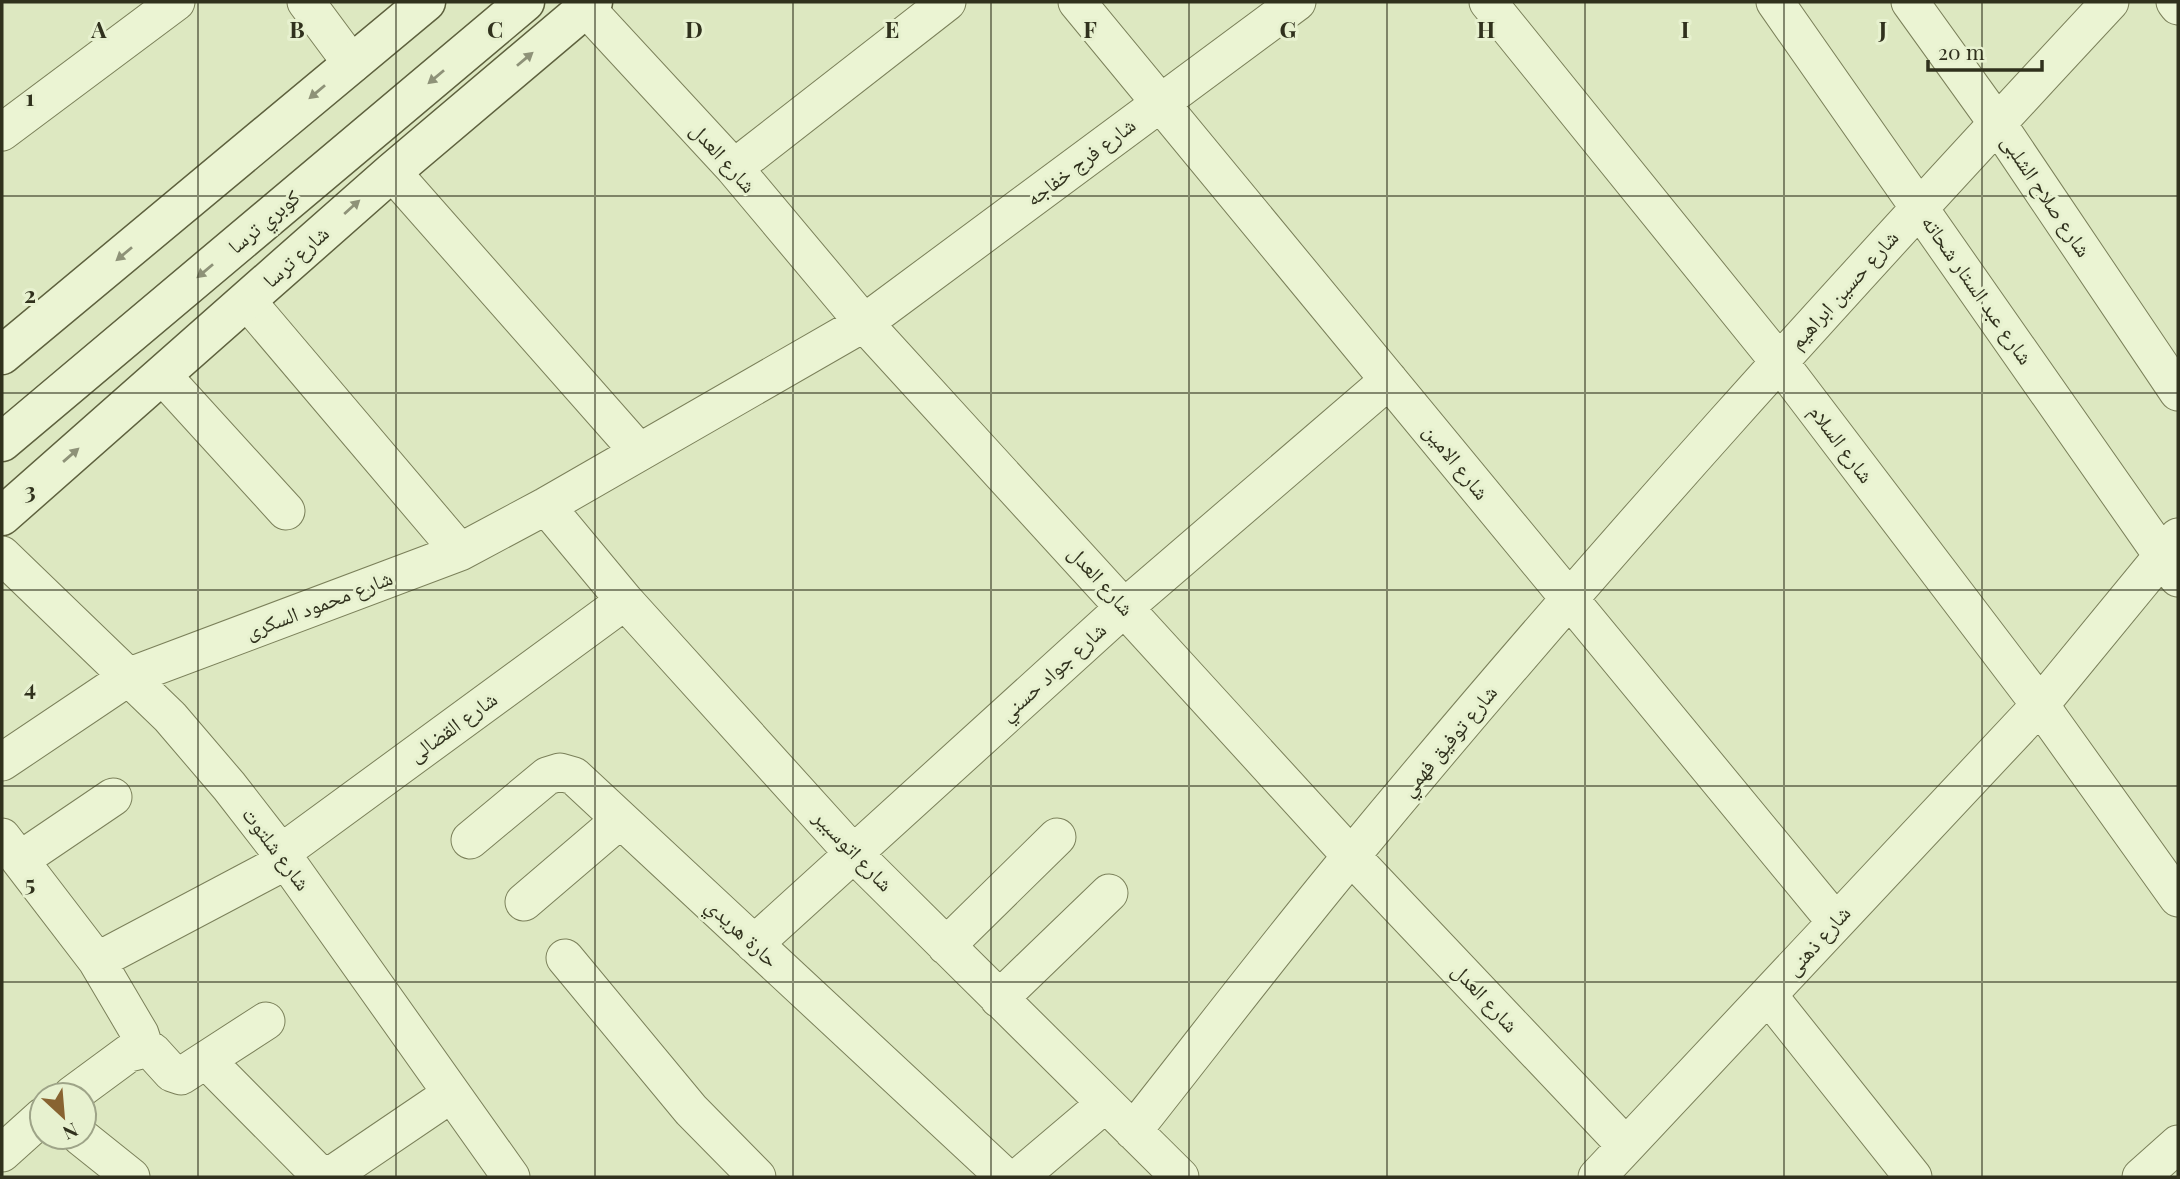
<svg xmlns="http://www.w3.org/2000/svg" width="2180" height="1179" viewBox="0 0 2180 1179" font-family="'Playfair Display','Noto Naskh Arabic',serif">
<style>
.lines{fill:none;stroke-linecap:round;stroke-linejoin:round}
.street-casing{stroke:#7b805a;stroke-width:39}
.secondary-casing{stroke:#5e613e;stroke-width:41}
.street{stroke:#ebf4d3;stroke-width:37}
.secondary{stroke:#ebf4d3;stroke-width:38}
.oneway{fill:#8e9278}
.grid{fill:none;stroke:#30311d;stroke-width:2;stroke-opacity:0.55}
.labels{text-anchor:middle;stroke-width:6;stroke-linejoin:round;paint-order:stroke}
.street-label{font-size:21px;fill:#30311d;stroke:#e7f1cf}
.grid-label{font-size:23px;text-anchor:middle;font-weight:bold;fill:#30311d;stroke:#e7f1cf;stroke-width:6;stroke-linejoin:round;paint-order:stroke}
</style>
<rect width="100%" height="100%" fill="#dde8c1"/>
<g class="lines">
<defs>
<path id="street" d="M306,2L352,64
M1077,2L1835,921
M1488,2L1780,363L2040,705L2178,898
M1775,2L2178,578
M1910,2L1997,123L2178,392
M2175,2L2178,6
M586,8L734,168L864,323L1351,856L1625,1145
M2,132L176,2
M734,168L947,2
M392,172L639,452
M247,301L460,552
M162,375L286,511
M546,506L625,601L852,852L1180,1177
M2,555L170,717L229,786L281,853L511,1177
M2,762L130,676L460,552L546,506L864,323L1297,2
M2,837L97,961L140,1034L145,1049
M470,840L547,776L560,772L574,776L1005,1177
M281,853L625,601
M20,860L113,797
M524,902L620,820
M754,944L1125,607L1389,380
M946,946L1057,837
M565,958L691,1110L757,1177
M97,961L286,861
M1768,995L1913,1177
M999,999L1109,893
M207,1061L319,1174L336,1172L451,1094
M72,1095L129,1053L145,1049L152,1051L172,1073L181,1076L266,1021
M1133,1131C1206,1039 1277,945 1352,855C1594,562 1851,280 2110,2
M81,1137L131,1177
M2,1153L42,1117
M1019,1177L1105,1104
M1597,1177L2040,705L2178,537
M2141,1177L2178,1144"/>
<path id="secondary" d="M2,355L426,2
M2,442L525,2
M2,516L392,172L593,2"/>
</defs>
<use href="#street" class="street-casing"/>
<use href="#secondary" class="secondary-casing"/>
<use href="#street" class="street"/>
<use href="#secondary" class="secondary"/>
</g>
<defs><path id="oneway-solid" d="M-6-.8H1V-3.2L6.5 0L1 3.2V.8H-6Z" transform="scale(1.75)"/></defs>
<g class="oneway">
<use href="#oneway-solid" transform="translate(525 59) rotate(-40)"/>
<use href="#oneway-solid" transform="translate(436 77) rotate(140)"/>
<use href="#oneway-solid" transform="translate(317 92) rotate(140)"/>
<use href="#oneway-solid" transform="translate(352 207) rotate(-42)"/>
<use href="#oneway-solid" transform="translate(124 254) rotate(140)"/>
<use href="#oneway-solid" transform="translate(205 271) rotate(140)"/>
<use href="#oneway-solid" transform="translate(71 455) rotate(-41)"/>
</g>
<path class="grid" d="M198,2V1177M396,2V1177M595,2V1177M793,2V1177M991,2V1177M1189,2V1177M1387,2V1177M1585,2V1177M1784,2V1177M1982,2V1177M2,196H2178M2,393H2178M2,590H2178M2,786H2178M2,982H2178"/>
<g class="labels">
<g class="street-label">
<text transform="translate(723 158) rotate(48)" y="7">شارع العدل</text>
<text transform="translate(1081 162) rotate(-37)" y="7">شارع فرج خفاجه</text>
<text transform="translate(2046 196) rotate(56)" y="7">شارع صلاح الشلبى</text>
<text transform="translate(264 222) rotate(-40)" y="7">كوبري ترسا</text>
<text transform="translate(296 257) rotate(-42)" y="7">شارع ترسا</text>
<text transform="translate(1844 290) rotate(-48)" y="7">شارع حسين ابراهيم</text>
<text transform="translate(1977 290) rotate(55)" y="7">شارع عبد الستار شحاته</text>
<text transform="translate(1841 444) rotate(53)" y="7">شارع السلام</text>
<text transform="translate(1456 462) rotate(51)" y="7">شارع الامين</text>
<text transform="translate(1101 581) rotate(48)" y="7">شارع العدل</text>
<text transform="translate(319 605) rotate(-21)" y="7">شارع محمود السكرى</text>
<text transform="translate(1053 672) rotate(-42)" y="7">شارع جواد حسني</text>
<text transform="translate(453 727) rotate(-36)" y="7">شارع القضالى</text>
<text transform="translate(1449 741) rotate(-50)" y="7">شارع توفيق فهمي</text>
<text transform="translate(276 849) rotate(53)" y="7">شارع شلتوت</text>
<text transform="translate(853 851) rotate(46)" y="7">شارع اتوسبير</text>
<text transform="translate(742 933) rotate(43)" y="7">حارة هريدي</text>
<text transform="translate(1818 941) rotate(-48)" y="7">شارع ذهنى</text>
<text transform="translate(1485 998) rotate(47)" y="7">شارع العدل</text>
</g>
</g>
<g class="grid-label">
<text x="99" y="38">A</text>
<text x="297" y="38">B</text>
<text x="495" y="38">C</text>
<text x="694" y="38">D</text>
<text x="892" y="38">E</text>
<text x="1090" y="38">F</text>
<text x="1288" y="38">G</text>
<text x="1486" y="38">H</text>
<text x="1685" y="38">I</text>
<text x="1883" y="38">J</text>
<text x="30" y="106">1</text>
<text x="30" y="303">2</text>
<text x="30" y="499">3</text>
<text x="30" y="696">4</text>
<text x="30" y="892">5</text>
</g>
<rect width="2180" height="1179" fill="none" stroke="#30311d" stroke-width="7"/>
<g transform="translate(63 1116) rotate(154)"><circle r="33" fill="#e7f1cf" stroke="#9ea488" stroke-width="2"/>
<path d="M0-5L12 26L0 18L-12 26Z" fill="#886331"/>
<text y="-10" font-size="19" font-weight="bold" text-anchor="middle" fill="#30311d">N</text>
</g>
<path d="M1928 60v10h114v-10" fill="none" stroke="#30311d" stroke-width="3.5"/>
<text x="1938" y="60" font-size="21" fill="#30311d" stroke="#e7f1cf" stroke-width="5" paint-order="stroke">20 m</text>
</svg>
